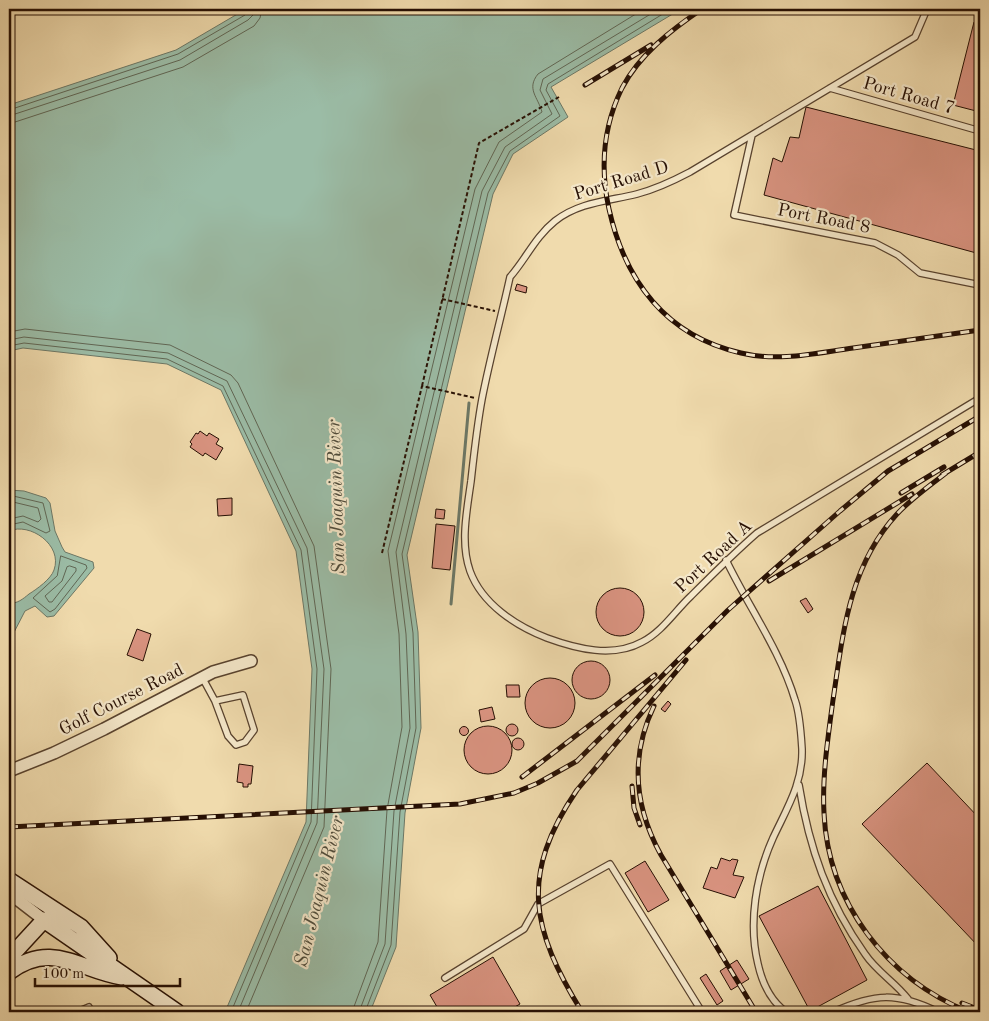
<svg xmlns="http://www.w3.org/2000/svg" width="989" height="1021" viewBox="0 0 989 1021" font-family="'Old Standard TT',serif">
<style>
.water{fill:#9bbca6;stroke:#6c7765}
.lines{fill:none;stroke-linecap:round;stroke-linejoin:round}
.shore{stroke:#606654;stroke-width:1}
.stream{stroke:#6c7765;stroke-width:3}
.building{fill:#d99380;stroke:#260f03}
.lane-casing{stroke:#58422e;stroke-width:8}
.street-casing{stroke:#58422e;stroke-width:14}
.secondary-casing{stroke:#260f03;stroke-width:18}
.path{stroke:#260f03;stroke-width:2;stroke-dasharray:4 2.5;stroke-linecap:butt}
.lane{stroke:#f5e8ca;stroke-width:5.5}
.street{stroke:#f5e8ca;stroke-width:11}
.secondary{stroke:#f5e8ca;stroke-width:15}
.rail-casing{stroke:#260f03;stroke-width:5}
.rail{stroke:#f5e8ca;stroke-width:3;stroke-dasharray:9;stroke-linecap:butt}
.labels{text-anchor:middle;stroke-width:4.5;stroke-linejoin:round;paint-order:stroke}
.street-label{font-size:18px;fill:#260f03;stroke:#f5e8ca}
.water-label{font-size:19px;font-style:italic;fill:#4f4c3c;stroke:#f5e8ca}
</style>
<rect width="100%" height="100%" fill="#f0dbad"/>
<filter id="stains"><feTurbulence type="fractalNoise" baseFrequency=".004" numOctaves="4"/><feColorMatrix values="0 0 0 0 .2 0 0 0 0 .09 0 0 0 0 .02 0 0 0 .5 -.17"/></filter>
<radialGradient id="worn" r=".72"><stop offset=".6" stop-color="#630" stop-opacity="0"/><stop offset="1" stop-color="#630" stop-opacity=".3"/></radialGradient>
<path class="water" d="M246,9H681L551,87L568,117L513,154L493,194L407,555L418,632L421,728L405,813L396,947L370,1012H225L306,822L312,669L296,551L221,390L167,364L23,348L9,351V105L176,50Z
M9,490L24,491L46,498L50,503L55,531L62,547L65,552L93,562L94,568L54,616L47,617L35,606L25,611L9,642V603C17,604 23,599 29,594C37,589 51,579 54,570C63,545 30,522 9,531Z"/>
<g class="lines">
<path class="shore" d="M9,110L178,54L245,15L248,9
M9,116L180,60L248,20L253,15L254,9
M9,124L183,67L254,26L260,18L262,9
M9,332L25,329L170,345L231,375L238,383L314,546L331,669L324,827L246,1012
M9,340L24,337L168,353L227,381L307,548L324,669L317,823L238,1012
M9,346L24,343L167,359L223,386L301,550L317,669L311,822L231,1012
M9,495L43,503L50,531L46,533L23,522L9,525
M9,501L38,508L41,519L38,522L23,516L9,519
M61,556L86,565L87,568L55,609L50,612L33,598L57,576Z
M70,566L76,568V571L52,602H49L45,596L62,581L67,567Z
M352,1012L378,942L387,810L402,727L399,634L388,551L475,189L499,142L542,112C538,97 526,89 538,74L644,9
M359,1012L385,944L394,811L410,728L406,634L396,552L482,191L505,147L552,114L540,90L543,79L659,9
M365,1012L391,945L400,812L416,728L413,633L402,554L488,193L510,151L560,116L546,90L548,84L671,9"/>
<path class="stream" d="M451,604L469,403"/>
</g>
<path class="building" d="M974,22L980,24V112L953,105Z
M806,107L980,151V254L764,195L773,158L782,162L790,137L799,138Z
M517,284L527,287L526,293L515,290Z
M200,431L207,436L209,433L219,439L216,444L223,448L216,460L205,453L203,456L190,447L192,444L190,442L196,433L198,434Z
M232,498V515L218,516L217,499Z
M436,509L445,510L444,519L435,518Z
M436,524L455,526L450,570L432,568Z
M596 612a24 24 0 1 1 48 0a24 24 0 1 1-48 0Z
M806,598L813,609L808,613L800,601Z
M137,629L151,634L143,661L127,655Z
M572 680a19 19 0 1 1 38 0a19 19 0 1 1-38 0Z
M525 703a25 25 0 1 1 50 0a25 25 0 1 1-50 0Z
M506,685H519L520,697H507Z
M668,701L671,704L665,712L661,709Z
M492,707L495,719L481,722L479,710Z
M506 730a6 6 0 1 1 12 0a6 6 0 1 1-12 0Z
M464 750a24 24 0 1 1 48 0a24 24 0 1 1-48 0Z
M459.5 731a4.5 4.5 0 1 1 9 0a4.5 4.5 0 1 1-9 0Z
M512 744a6 6 0 1 1 12 0a6 6 0 1 1-12 0Z
M927,763L980,819V948L862,824Z
M239,764L253,766L251,784H248V787H243V783L237,782Z
M721,858L730,861L732,859L738,860L733,875L744,877L735,898L703,888L711,867L717,869Z
M645,861L669,900L648,912L625,873Z
M818,886L867,980L810,1011L759,916Z
M493,957L520,1004L506,1012H440L430,995Z
M737,960L749,979L731,990L720,971Z
M706,974L723,1001L717,1005L700,978Z"/>
<g class="lines">
<defs>
<path id="lane" d="M927,9L915,37L690,172C673,181 656,189 637,194C609,201 579,202 555,221C535,237 526,259 510,277C501,318 490,358 482,399C477,426 474,454 471,481C467,510 460,543 470,571C482,604 516,626 547,638C577,649 613,658 642,642C662,632 675,611 691,596C713,574 734,553 757,533L980,398
M830,88L980,131
M752,135L734,215L875,243L898,255L920,273L980,285
M726,560C748,606 780,650 795,700C800,714 801,733 802,749C803,783 787,808 773,838C756,876 748,923 758,964C762,982 771,1001 786,1012
M202,677L215,701L228,736L236,745L245,742L254,730L243,695L215,701
M799,785C809,848 828,902 865,954C877,972 895,982 908,999
M445,978L524,929L538,904L610,864L702,1012
M77,1012L89,1007
M833,1012C875,993 897,992 938,1012"/>
<path id="street" d="M9,771L54,753L104,729L213,672L251,661
M9,893L44,920"/>
<path id="secondary" d="M9,880L81,927L109,958
M9,958L44,920L177,1012
M9,972C52,940 79,970 122,977"/>
</defs>
<use href="#lane" class="lane-casing"/>
<use href="#street" class="street-casing"/>
<use href="#secondary" class="secondary-casing"/>
<path class="path" d="M442,299L495,311
M422,386L479,143L559,97
M382,553L422,386L475,398"/>
<use href="#lane" class="lane"/>
<use href="#street" class="street"/>
<use href="#secondary" class="secondary"/>
<defs>
<path id="rail" d="M702,9C671,30 640,54 622,88C603,127 600,168 609,209C625,281 666,336 741,353C778,362 816,353 853,348C895,342 938,336 980,330
M585,85L651,45
M946,473C929,486 912,498 897,514C849,566 843,633 833,700C828,737 822,776 824,813C828,903 887,979 969,1012
M942,475L980,452
M901,493L944,467
M769,581L912,494
M654,706C630,756 634,806 661,855L756,1012
M522,777L655,675
M632,786L634,808L640,825
M9,827L460,804L514,793L538,783L577,761L728,610L840,511L888,471L980,416
M962,1003L980,1010
M582,1012C531,929 519,875 577,790L686,660"/>
</defs>
<use href="#rail" class="rail-casing"/>
<use href="#rail" class="rail"/>
</g>
<g class="labels">
<g class="street-label">
<text transform="translate(909 95) rotate(16)" y="6">Port Road 7</text>
<text transform="translate(621 180) rotate(-17)" y="6">Port Road D</text>
<text transform="translate(824 218) rotate(11)" y="6">Port Road 8</text>
<text transform="translate(713 556) rotate(-43)" y="6">Port Road A</text>
<text transform="translate(121 699) rotate(-27)" y="6">Golf Course Road</text>
</g>
<g class="water-label">
<text transform="translate(335 497) rotate(-92)" y="7">San Joaquin River</text>
<text transform="translate(318 891) rotate(-76)" y="7">San Joaquin River</text>
</g>
</g>
<rect width="989" height="1021" fill="none" stroke="#f0dbad" stroke-width="30"/>
<rect x="10" y="10" width="969" height="1001" fill="none" stroke="#260f03" stroke-width="2.5"/>
<rect x="15" y="15" width="959" height="991" fill="none" stroke="#260f03"/>
<path d="M35 978v8h145v-8" fill="none" stroke="#260f03" stroke-width="2.5"/>
<text x="42" y="978" font-size="15" fill="#260f03" stroke="#f5e8ca" stroke-width="4" paint-order="stroke">100 m</text>
<rect width="100%" height="100%" filter="url(#stains)"/>
<rect width="100%" height="100%" fill="url(#worn)"/>
</svg>
